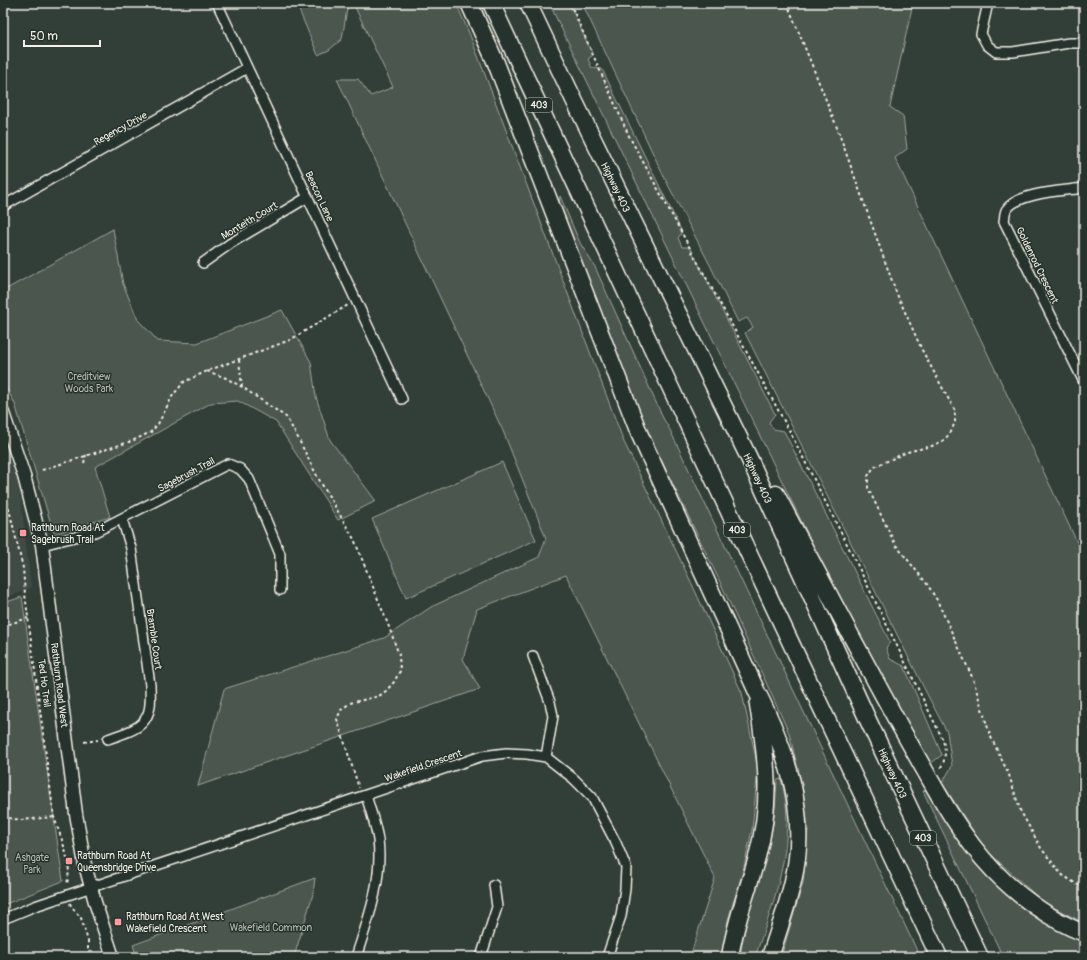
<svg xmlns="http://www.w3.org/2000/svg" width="1087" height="960" viewBox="0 0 1087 960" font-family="Pangolin,sans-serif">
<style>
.built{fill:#404b44}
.green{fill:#4c564f;stroke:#a0a49c}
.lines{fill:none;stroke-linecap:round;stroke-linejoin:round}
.street-casing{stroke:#f4f1e8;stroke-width:12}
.secondary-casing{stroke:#f4f1e8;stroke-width:15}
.highway-casing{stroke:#f4f1e8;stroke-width:19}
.path{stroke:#f4f1e8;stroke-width:2;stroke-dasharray:3 3;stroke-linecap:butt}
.street{stroke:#26332d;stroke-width:9}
.secondary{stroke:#26332d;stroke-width:12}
.highway{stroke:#26332d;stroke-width:16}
.poi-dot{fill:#ff9aa2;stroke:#26332d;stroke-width:1.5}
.labels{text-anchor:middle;stroke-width:3;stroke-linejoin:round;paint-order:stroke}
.shield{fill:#26332d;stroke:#b6b8b0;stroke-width:1}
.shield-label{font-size:9px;font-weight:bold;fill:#f4f1e8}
.street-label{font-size:10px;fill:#f4f1e8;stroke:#26332d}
.park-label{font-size:10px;fill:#b9bbb2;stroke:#26332d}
.poi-label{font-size:10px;fill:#f4f1e8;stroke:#26332d;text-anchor:start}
</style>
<rect width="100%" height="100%" fill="#323e38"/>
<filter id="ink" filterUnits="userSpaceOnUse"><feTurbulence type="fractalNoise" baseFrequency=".025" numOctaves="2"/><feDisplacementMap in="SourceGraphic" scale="8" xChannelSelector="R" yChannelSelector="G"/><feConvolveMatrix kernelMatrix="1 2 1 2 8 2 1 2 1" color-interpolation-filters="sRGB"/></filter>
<g filter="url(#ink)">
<path class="built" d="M3,437L18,473L31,588L3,599Z"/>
<path class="green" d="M296,3H348L342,39L329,50L318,55Z
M353,3H456L470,35L624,442L691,582L742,693L758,768L752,830L743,871L728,920L721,957H690L715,878L566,575L477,609L463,659L480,689L198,786L224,689L384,638L431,607L539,557L546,538L503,431L337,79H358L371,96L393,87Z
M549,3H569L593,55L588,59L592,68L602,69L682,232L678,238L682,247H690L775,414L769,422L773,429L784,431L890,642L886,648L890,659L904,666L942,755L930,764L830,580Z
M582,3H913L890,107L903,116L907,149L895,158L1084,557V923L1043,902L985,849L942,783L952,766L947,732L931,702L745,333L753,327L747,318L738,322L709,263L665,179Z
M560,196L580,243L595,267L663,418L670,430L920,957H781L803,883L808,828L802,785L789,733L722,586L642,420L559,202Z
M113,229L123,284L138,320L158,341L197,343L282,310L311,362L316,397L330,440L376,501L338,520L276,422L238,401L211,403L95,467L110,517L54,534L15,404L3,381V291Z
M502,462L536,540L406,598L372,519Z
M22,597L63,881L3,905V603Z
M781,779C783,787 785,796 786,804C791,857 772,908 755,957H740C745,915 762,876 771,835C775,816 776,798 777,780Z
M930,788L957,834L1084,937V957H1003L923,791Z
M315,878L313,894L294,957H137L133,945Z"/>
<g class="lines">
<defs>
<path id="street" d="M217,3L402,399
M988,3L981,34L987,45L996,52H1013L1069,43H1084
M1084,188C1064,191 1019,192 1007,209C1004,212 1005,218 1004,221L1084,382
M3,206L247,68
M203,263L231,243L308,197
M42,545L95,532L228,464L240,469L249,479L280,554V590
M533,656L550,702L553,716L546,757
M108,739C121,734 141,730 147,716C152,707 150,695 150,685L131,548L122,519
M3,919L35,906L482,756L506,753L527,754L546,757L574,779L592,797L616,843L626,867L625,889L621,916L607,957
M356,957C368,920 383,880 378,840C376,825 370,810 366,795
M481,957L497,907L494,885"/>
<path id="secondary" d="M3,413L24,476L42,545L76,814L85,865L95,902L113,957"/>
<path id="highway" d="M469,3L496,63L639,433L757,692C787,751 809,814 793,881C787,907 778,932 770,957
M491,3L681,410L939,957
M528,3L574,100L749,458L867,718L980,957
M776,494C817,572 858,650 901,728C928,775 955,830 993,870C1017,895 1050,920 1084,933
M730,957C735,922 748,890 757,857C772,802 767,760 758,705"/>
</defs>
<use href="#street" class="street-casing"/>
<use href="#secondary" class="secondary-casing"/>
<use href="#highway" class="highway-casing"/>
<path class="path" d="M570,3L629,136L789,430L856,562L943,740C946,752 946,761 939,770
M787,3L836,125L896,292L922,350L955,411V422L951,432L944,440L932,446L907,452L874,467L868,476V488L895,544L927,584L937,600L973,679L990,735L1009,775L1020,810L1041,848L1061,874L1084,889
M239,360L242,387
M207,371L226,378L242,387L286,417L297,436L317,476L354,539L389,627L399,655L400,671L394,682L386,691L379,696L350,703L341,710L337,719L359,788
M84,463L86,455
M42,470L132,441L151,432L158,424L173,395L184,382L207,371L290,340L348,305
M3,484L23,568L25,594L54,817L62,840L66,853L69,871L67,885
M3,626L28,618
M84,742L98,740
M3,817L21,820L54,817
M70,903L71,906L81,918L88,941V949L90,957"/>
<use href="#street" class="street"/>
<use href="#secondary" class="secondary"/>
<use href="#highway" class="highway"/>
</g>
</g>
<g class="poi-dot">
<rect x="19" y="529" width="8" height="8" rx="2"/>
<rect x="65" y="857" width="8" height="8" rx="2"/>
<rect x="114" y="918" width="8" height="8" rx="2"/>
</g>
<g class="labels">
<g class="shield">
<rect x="526" y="98" width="26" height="14" rx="3"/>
<rect x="724" y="523" width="26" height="14" rx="3"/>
<rect x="910" y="831" width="26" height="14" rx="3"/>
</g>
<g class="shield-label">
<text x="539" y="108">403</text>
<text x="737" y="533">403</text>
<text x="923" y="841">403</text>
</g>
<g class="street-label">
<text transform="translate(120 128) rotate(-29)" y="4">Regency Drive</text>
<text transform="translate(616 187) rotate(64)" y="4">Highway 403</text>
<text transform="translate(320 196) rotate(65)" y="4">Beacon Lane</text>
<text transform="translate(249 220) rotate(-31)" y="4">Monteith Court</text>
<text transform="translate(1038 265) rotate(64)" y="4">Goldenrod Crescent</text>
<text transform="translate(186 474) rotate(-28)" y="4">Sagebrush Trail</text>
<text transform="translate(758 478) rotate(65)" y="4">Highway 403</text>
<text transform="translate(155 639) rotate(82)" y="4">Bramble Court</text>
<text transform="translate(45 683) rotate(83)" y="4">Ted Ho Trail</text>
<text transform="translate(60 685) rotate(83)" y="4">Rathburn Road West</text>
<text transform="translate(423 765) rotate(-19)" y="4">Wakefield Crescent</text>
<text transform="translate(893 773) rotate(65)" y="4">Highway 403</text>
</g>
<g class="park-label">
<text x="89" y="380">Creditview<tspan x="89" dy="12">Woods Park</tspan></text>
<text x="32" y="861">Ashgate<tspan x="32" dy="12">Park</tspan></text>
<text x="271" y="931">Wakefield Common</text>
</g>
<g class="poi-label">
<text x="31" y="531">Rathburn Road At<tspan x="31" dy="12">Sagebrush Trail</tspan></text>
<text x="77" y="859">Rathburn Road At<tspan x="77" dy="12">Queensbridge Drive</tspan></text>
<text x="126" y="920">Rathburn Road At West<tspan x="126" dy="12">Wakefield Crescent</tspan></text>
</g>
</g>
<rect width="1087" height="960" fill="none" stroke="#26332d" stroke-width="16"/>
<rect x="8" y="8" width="1071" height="944" fill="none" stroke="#f4f1e8" stroke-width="1.5" filter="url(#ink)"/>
<path d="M24 40v6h76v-6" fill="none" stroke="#f4f1e8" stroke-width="2"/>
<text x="30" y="40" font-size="12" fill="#f4f1e8" stroke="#26332d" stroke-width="3" paint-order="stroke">50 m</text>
</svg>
